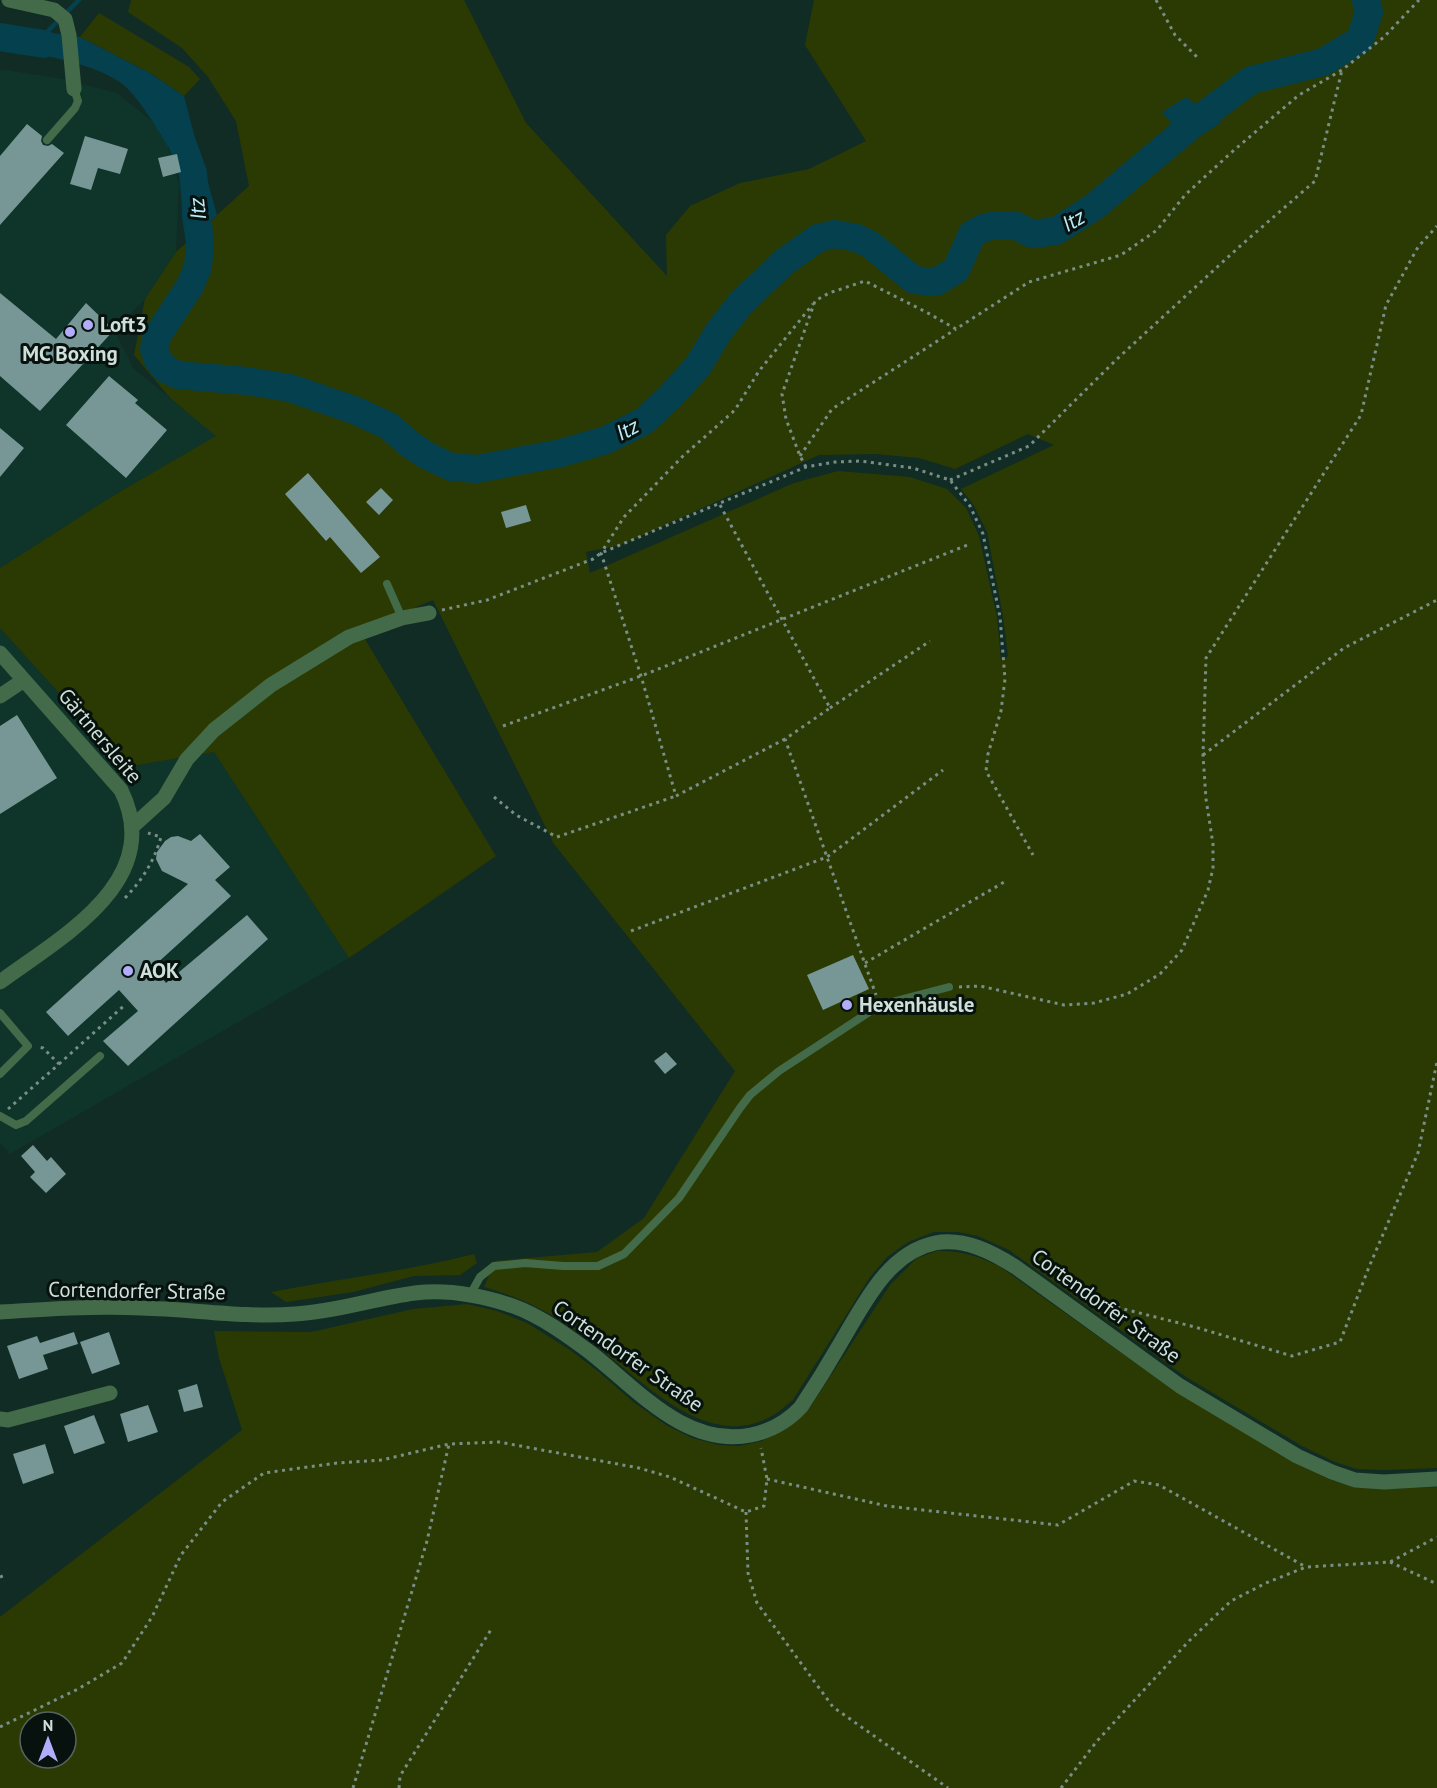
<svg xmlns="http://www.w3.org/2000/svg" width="1437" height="1788" viewBox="0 0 1437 1788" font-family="'PT Sans',sans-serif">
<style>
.built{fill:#0f352a}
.green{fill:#2b3a03;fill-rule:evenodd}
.water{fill:#04404d}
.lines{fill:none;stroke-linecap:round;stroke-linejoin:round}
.stream{stroke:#04404d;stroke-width:4.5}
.river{stroke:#04404d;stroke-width:28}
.building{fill:#769796}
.path{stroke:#798e87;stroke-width:3;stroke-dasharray:3 4.5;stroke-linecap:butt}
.service{stroke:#436b49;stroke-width:8}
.minor{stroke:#436b49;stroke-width:15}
.poi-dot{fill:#b1adfa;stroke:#07120e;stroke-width:2}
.labels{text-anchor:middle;stroke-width:6;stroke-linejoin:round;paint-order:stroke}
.poi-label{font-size:21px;font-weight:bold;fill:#cfdfd9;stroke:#07120e;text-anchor:start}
.street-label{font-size:21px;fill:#cfdfd9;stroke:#07120e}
.water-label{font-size:22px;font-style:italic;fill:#bcebf9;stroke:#07120e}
</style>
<rect width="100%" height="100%" fill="#112c24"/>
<path class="built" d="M0,69L62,79L117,93L154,123L168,147L179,184L176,252L145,299L114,330L134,369L217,436L116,494L0,568Z
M0,628L126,767L214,752L349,958L10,1154L0,1143Z"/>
<path class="green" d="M131,0H464L526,123L667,276L666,235L690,206L740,183L809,169L866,141L805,45L814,0H1437V1468L1384,1470L1357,1469L1335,1462L1302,1446L1186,1377L1009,1250L978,1236L958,1232H934L908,1242L887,1257L870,1277L793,1400C787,1404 782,1410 775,1414C706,1458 634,1371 582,1335C552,1313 520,1297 484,1287L495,1261L597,1252L644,1218L735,1071L554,844L433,600L360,631L496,856L349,958L214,752L126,767L0,628V568L116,494L216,436L170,398L134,355L145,299L176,252L249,186L236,121L208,77L182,48L128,12ZM1028,434L1054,445L961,489L973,504L987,532L1003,616L1008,656L1001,661L997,617L979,536L966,508L947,489L910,477L838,471L794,483L590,573L586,552L621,545L819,455L876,454L919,458L955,469Z
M99,13L189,67L200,79L184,96L150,73L80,37Z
M937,1251C963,1251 977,1256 999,1266L1176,1392L1293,1462L1329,1479L1353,1487L1384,1489L1437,1487V1788H0V1617L242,1430L219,1358L214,1331L311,1332L413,1309L467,1304L497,1311L527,1323L570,1350L599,1372L632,1401L666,1425L692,1438L719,1445L739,1446L762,1441L785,1430L807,1412L890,1285L917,1258ZM30,1722H66V1758H30Z
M474,1254L477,1263L460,1275L414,1276L353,1292L286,1302L271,1292C339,1279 407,1271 474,1254Z"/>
<path class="water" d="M14,27L80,37L150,73L184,96L194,134L168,147C159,131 135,92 121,83C90,61 37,55 0,47Z
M1186,97L1222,122L1188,144L1162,112Z
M205,172L217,215L186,243L182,217L181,179Z"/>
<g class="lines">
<path class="stream" d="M43,36L79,0"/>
<path class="river" d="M0,37L44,44
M168,104L193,173L200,243L198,267L190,286L157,336L154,349L157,358L165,369L178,375L247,381L290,388L354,410L389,426L408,443L426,455L451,467L477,469L561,453L606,440L644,421L669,398L698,366L719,331L741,303L784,262L818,238L835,234L857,238L871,245L914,280L936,282L956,270L972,234L983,228L996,225H1014L1033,234L1056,231L1095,206L1200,118L1251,80L1323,62L1360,40L1369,12L1366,0"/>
</g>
<path class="building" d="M27,124L42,136L41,141L43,145L48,146L52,144L64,153L0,225V156Z
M85,136L128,149L120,174L98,168L91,190L70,184Z
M177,154L181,172L163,177L158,158Z
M0,293L56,339L86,303L114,330L40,411L0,376Z
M109,376L138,400L135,403L167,430L126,478L66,425Z
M0,428L24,448L0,477Z
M308,473L380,557L361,573L330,537L326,541L285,494Z
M381,488L393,500L379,515L366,502Z
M526,505L531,521L506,528L501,512Z
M17,715L57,778L0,814V726Z
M200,834L230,867L215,880L231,896L153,967L166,983L247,915L268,939L128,1066L103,1041L138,1011L119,990L68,1036L46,1012L188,884L162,871L156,859L157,852L165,841L171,837L178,836L191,841Z
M853,955L869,989L823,1010L807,975Z
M666,1052L677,1064L665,1074L654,1061Z
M33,1145L47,1161L51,1157L66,1174L46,1193L30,1177L35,1172L21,1156Z
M74,1332L78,1344L43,1355L48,1369L19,1379L7,1346L37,1336L40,1343Z
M109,1332L120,1364L92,1374L80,1342Z
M197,1384L203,1407L184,1412L178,1390Z
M148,1405L158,1432L128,1442L120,1414Z
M94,1415L105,1443L74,1454L64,1426Z
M45,1444L54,1473L23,1484L13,1454Z"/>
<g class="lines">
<path class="path" d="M1156,0L1175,35L1198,58
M800,456L832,409L956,329
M806,467L800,456L786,419L782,394L815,301L829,293L865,281L926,312L956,329L1029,282L1121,255L1157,230L1185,195L1233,151L1299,95L1342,70L1384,37L1419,0
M950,480L1029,446L1117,359L1239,247L1315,181L1342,70
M720,505L830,708L785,739L876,995
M442,610L487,600L593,559L601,553L806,467L835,462L860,461L913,468L950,480L970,506L983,534L1000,617L1005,679L1001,711L988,754L986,771L1033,855
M830,708L930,641
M503,726L641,676L970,544
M785,739L676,796L641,676L601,553L624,517L682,457L735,410L759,371L813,304
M1203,755L1344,648L1437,600
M494,797L516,815L557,837L676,796
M125,898C142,880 154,862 161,837L148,833
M631,931L827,857L943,770
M865,963L1006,881
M959,987L980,986L1064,1005L1094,1003L1127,994L1160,974L1182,950L1208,890L1213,868V844L1206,799L1203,755L1206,658L1361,415L1386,305L1418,247L1437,226
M59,1064L126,1004
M8,1109L59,1064L43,1048L38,1047
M1088,1300L1195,1327L1292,1356L1340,1342L1369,1267L1418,1153L1437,1062
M767,1479L887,1506L1058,1525L1134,1481L1159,1485L1306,1567
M746,1512L748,1573L757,1603L833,1707L948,1788
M1390,1562L1437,1584
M0,1577L5,1575
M0,1727L78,1689L122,1663L152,1617L181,1555L222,1502L264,1473L337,1463L382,1460L449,1444L499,1442L639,1468L670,1477L746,1512L764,1506L767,1479L761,1448
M353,1788L427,1541L449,1444
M399,1788L400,1776L492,1628
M1061,1788L1097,1741L1189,1641L1231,1601L1266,1583L1306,1567L1390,1562L1437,1537"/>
<path class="service" d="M47,140L75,108L78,101L74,89
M387,584L402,618
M0,1013L28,1046L0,1074
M0,1116L16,1125L26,1121L100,1056
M470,1295L480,1277L494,1266L525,1263L563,1266H598L624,1254L679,1198L740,1108L750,1095L779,1071L880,1005L949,987"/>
<path class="minor" d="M9,0L54,10L65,19L69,35L74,89
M0,653L121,790C166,881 61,937 0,982
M0,696L24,680
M132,827L164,798L187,759L214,730L271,685L349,637L402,618L429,613
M0,1312C47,1309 94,1306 141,1308C192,1309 243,1318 295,1314C336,1312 375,1298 415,1293C448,1289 483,1296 513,1306C541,1316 568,1336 591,1353C637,1389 686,1448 751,1435C771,1431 787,1422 801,1407C815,1386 828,1365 840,1344C863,1306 887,1253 935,1243C964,1237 994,1253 1017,1268L1180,1386L1297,1456L1332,1472L1355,1480L1384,1482L1437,1479
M0,1419L8,1420L110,1393"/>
</g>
<g class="poi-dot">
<circle cx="88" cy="325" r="6"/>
<circle cx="70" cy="332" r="6"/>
<circle cx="128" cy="971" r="6"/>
<circle cx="847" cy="1005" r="6"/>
</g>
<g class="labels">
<g class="poi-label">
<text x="100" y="332">Loft3</text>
<text x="70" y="361" text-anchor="middle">MC Boxing</text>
<text x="140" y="978">AOK</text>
<text x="859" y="1012">Hexenhäusle</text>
</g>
<g class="street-label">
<text transform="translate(100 736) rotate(50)" y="7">Gärtnersleite</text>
<text transform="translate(137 1291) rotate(1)" y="7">Cortendorfer Straße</text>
<text transform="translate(1106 1306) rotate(36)" y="7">Cortendorfer Straße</text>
<text transform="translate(628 1356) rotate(35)" y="7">Cortendorfer Straße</text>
</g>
<g class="water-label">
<text transform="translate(197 209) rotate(-96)" y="8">Itz</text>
<text transform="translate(1073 220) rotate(-30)" y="8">Itz</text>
<text transform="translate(627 429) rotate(-28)" y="8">Itz</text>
</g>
</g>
<g transform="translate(48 1740)"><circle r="28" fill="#07120e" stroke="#57645f" stroke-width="1.5"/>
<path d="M0-4.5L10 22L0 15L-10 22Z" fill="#b1adfa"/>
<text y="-9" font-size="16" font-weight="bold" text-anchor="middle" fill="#cfdfd9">N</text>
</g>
</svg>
